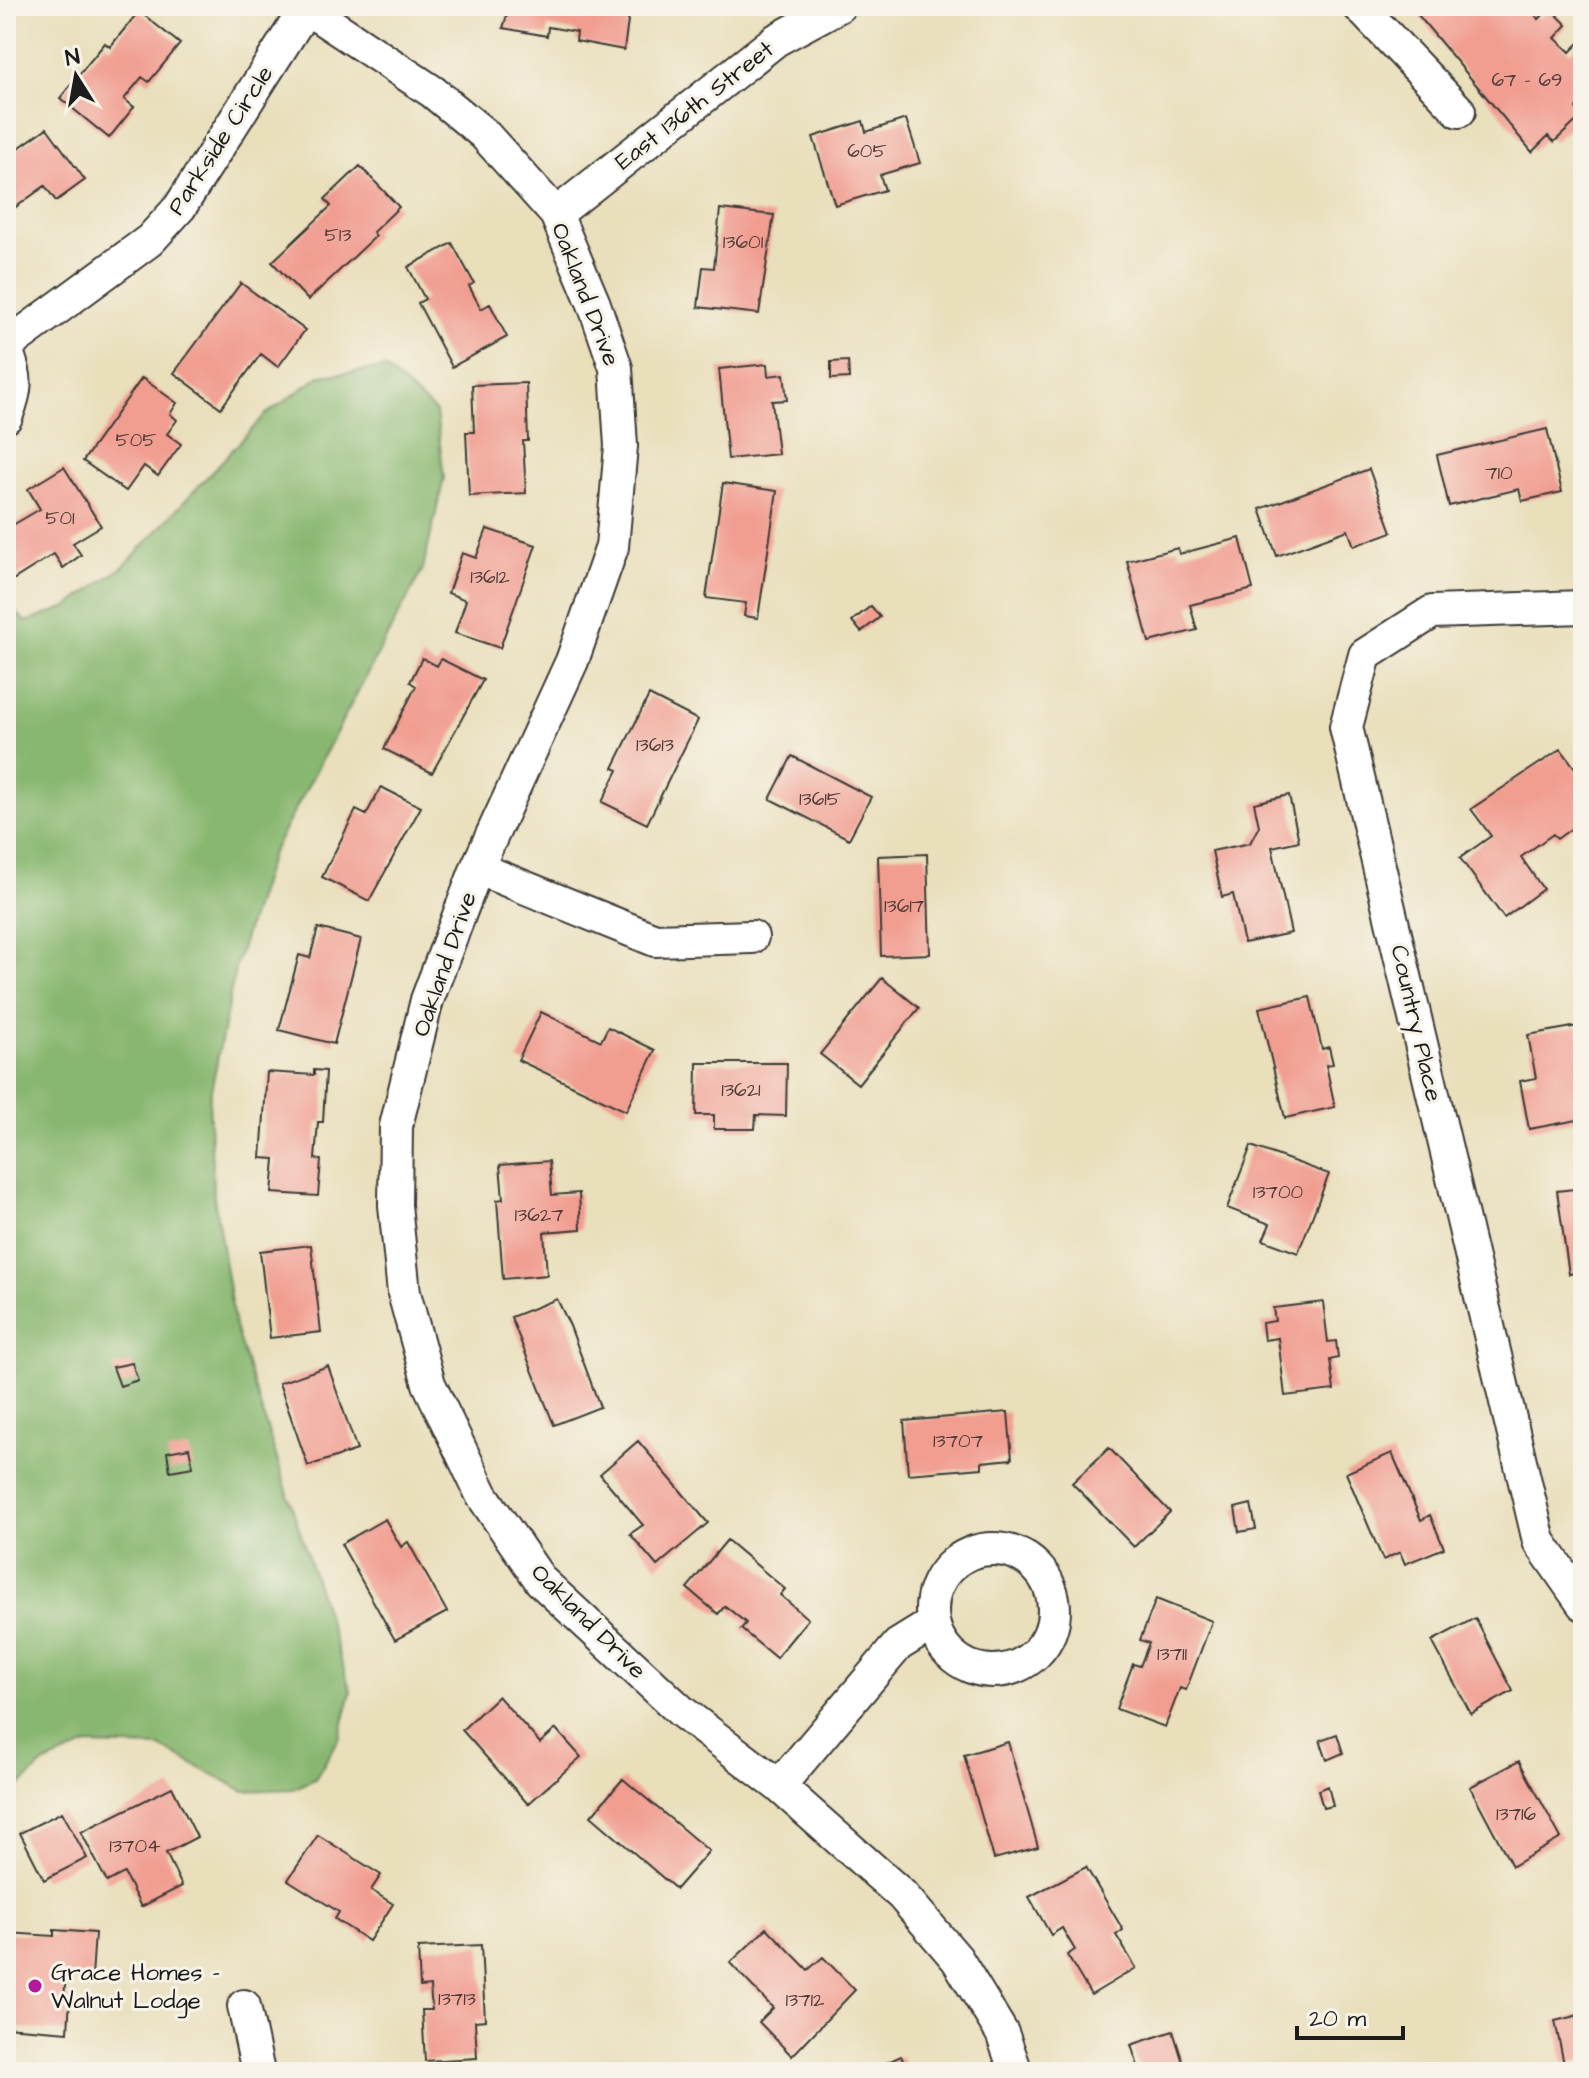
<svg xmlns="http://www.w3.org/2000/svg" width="1589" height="2078" viewBox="0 0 1589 2078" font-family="'Architects Daughter',sans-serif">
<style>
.forest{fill:#88b770;stroke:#526a46;stroke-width:2}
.building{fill:#f19e91}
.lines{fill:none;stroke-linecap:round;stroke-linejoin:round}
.street-casing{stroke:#3b3934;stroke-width:36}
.street{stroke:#fff;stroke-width:32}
.poi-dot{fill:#b5179e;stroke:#f7f3e8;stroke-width:3}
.labels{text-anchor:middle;stroke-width:6;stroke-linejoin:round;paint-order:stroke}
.number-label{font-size:20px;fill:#513c39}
.street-label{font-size:24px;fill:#1c1c1c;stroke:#f7f3e8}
.poi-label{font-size:24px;fill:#1c1c1c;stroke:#f7f3e8;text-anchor:start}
</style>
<rect width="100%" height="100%" fill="#f7f3e8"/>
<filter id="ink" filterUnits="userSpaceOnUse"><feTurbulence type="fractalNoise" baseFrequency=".0125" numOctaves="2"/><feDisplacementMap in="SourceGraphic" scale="16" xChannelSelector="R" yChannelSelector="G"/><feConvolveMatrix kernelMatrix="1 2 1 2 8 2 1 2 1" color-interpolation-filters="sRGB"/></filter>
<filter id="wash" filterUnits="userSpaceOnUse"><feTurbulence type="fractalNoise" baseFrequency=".006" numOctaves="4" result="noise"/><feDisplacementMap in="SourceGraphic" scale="32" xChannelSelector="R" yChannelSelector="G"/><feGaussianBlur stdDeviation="1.8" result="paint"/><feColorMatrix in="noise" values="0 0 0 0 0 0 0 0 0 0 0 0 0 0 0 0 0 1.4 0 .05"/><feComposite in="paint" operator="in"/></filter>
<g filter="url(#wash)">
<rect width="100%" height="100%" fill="#e9dfbb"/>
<path class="forest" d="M385,368L436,412L444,478L423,569L271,855L236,965L209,1101L213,1191L235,1327L351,1692L339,1739L315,1779L293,1789L244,1791L160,1747L87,1745L43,1764L6,1799V602L26,622L67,607L124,566L265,415L320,376Z"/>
<g id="blocks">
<path class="building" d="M510,6H630L624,50L576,41L577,32L548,27L547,36L503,28Z
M1427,6H1526L1539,19L1550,8L1567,25L1555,38L1570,52L1580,42L1583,46V100L1576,108L1583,115L1554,142L1548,136L1532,152L1418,15Z
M139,11L180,44L149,82L142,77L124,99L134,107L109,138L60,98L105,43L110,47Z
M906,119L920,163L880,175L885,190L835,205L813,137L863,121L866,132Z
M47,128L85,180L56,201L45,186L6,214V157Z
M360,166L399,207L373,232L376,236L308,300L272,262L331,206L325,199Z
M720,209L774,215L759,314L698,307L703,267L714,268Z
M452,243L474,283L469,286L481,309L490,304L507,337L452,367L418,303L425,299L408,267Z
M241,283L305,330L278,367L261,354L221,408L174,373Z
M848,361L849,378L831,379V362Z
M767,364L768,376L784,374L787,400L772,401L778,454L728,459L719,369Z
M142,378L177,403L170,414L177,420L167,434L181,444L158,476L144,466L126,491L83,461Z
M526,383L528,441H523L526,493L469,496L466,432H474L472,385Z
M1547,429L1562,492L1522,501L1519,489L1449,506L1437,455Z
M64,467L101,526L73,543L81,555L63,568L54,554L11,581L6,572V529L40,509L28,489Z
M1369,469L1392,532L1354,546L1348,530L1277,556L1260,509Z
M723,483L777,491L758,618L744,616L746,603L706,598Z
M487,529L536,545L500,648L455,633L466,600L448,593L462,553L476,558Z
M1240,538L1253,589L1190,605L1197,630L1149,642L1127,561L1178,548L1179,554Z
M871,606L880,617L861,632L852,621Z
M422,658L437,666L441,659L483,680L432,773L384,749L416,686L410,682Z
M649,695L698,720L647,824L602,802L618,770L613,768Z
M1561,749L1583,779V820L1557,839L1553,834L1521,857L1543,889L1504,918L1460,858L1491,836L1471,809Z
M792,756L871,797L849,839L770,799Z
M381,787L421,807L369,901L322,877L356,810L366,815Z
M1289,795L1299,841L1272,847L1291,933L1244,943L1233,894L1222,897L1212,851L1250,843L1259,826L1254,803Z
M927,854L930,954L881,956L878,856Z
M318,928L361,939L334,1044L279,1030L299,955L310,958Z
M882,978L919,1008L858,1084L820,1054Z
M1310,997L1322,1049L1329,1047L1333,1064L1326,1065L1335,1107L1285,1118L1259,1008Z
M541,1012L601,1041L608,1027L655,1050L626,1111L518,1060Z
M1578,1026L1583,1056V1119L1529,1129L1520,1081L1536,1078L1528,1035Z
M697,1063H787L786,1116L756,1115L755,1129H714V1115H696Z
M314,1070L326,1071L323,1122H318L315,1159L321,1160L318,1196L272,1193L275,1159L261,1158L267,1072L314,1075Z
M1251,1146L1329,1174L1298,1253L1263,1240L1270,1224L1227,1208Z
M549,1161L552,1195L579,1193L581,1229L544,1232L547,1275L503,1279L497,1200L503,1199L500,1165Z
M1583,1188V1272L1569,1274L1557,1191Z
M311,1245L321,1332L270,1338L260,1251Z
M557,1299L570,1326L600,1407L554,1425L511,1317Z
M1323,1302L1328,1342L1336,1341L1338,1358L1330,1360L1334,1390L1285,1396L1278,1338L1264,1340L1262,1323L1275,1321L1273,1308Z
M132,1363L138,1380L120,1386L113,1367Z
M328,1366L357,1450L308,1466L279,1383Z
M1008,1412L1012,1459L982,1462V1468L908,1474L904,1421Z
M638,1441L708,1523L657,1566L630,1534L643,1525L600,1474Z
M189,1448L193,1467L170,1471L167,1452Z
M1109,1448L1170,1512L1134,1547L1072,1483Z
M1392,1453L1421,1520L1430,1515L1444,1548L1405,1564L1400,1552L1383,1560L1346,1473Z
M1251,1504L1256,1529L1239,1532L1235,1508Z
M385,1519L401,1547L408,1542L447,1612L395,1640L341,1544Z
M727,1540L785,1589L780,1595L808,1619L776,1658L741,1629L746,1623L725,1606L718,1614L687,1588Z
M1156,1599L1212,1621L1186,1690L1180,1688L1165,1727L1116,1709L1133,1664L1140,1666L1149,1643L1140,1640Z
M1475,1618L1513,1691L1471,1714L1432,1641Z
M498,1696L540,1743L556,1729L581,1757L528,1804L462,1730Z
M1337,1734L1343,1753L1327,1760L1320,1740Z
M1008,1742L1038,1847L994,1859L964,1755Z
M1519,1761L1561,1838L1512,1866L1470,1787Z
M623,1779L709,1851L676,1889L591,1816Z
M1328,1786L1333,1806L1323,1808L1318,1790Z
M172,1787L197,1837L166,1853L182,1886L141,1907L124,1873L107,1882L81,1832Z
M62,1812L87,1858L44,1880L20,1833Z
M318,1835L381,1875L371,1890L393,1904L369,1941L335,1919L339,1912L288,1880Z
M1086,1867L1123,1930L1116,1935L1136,1968L1091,1995L1067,1955L1075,1950L1062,1928L1051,1935L1029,1897Z
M767,1928L808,1970L823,1957L855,1990L792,2056L759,2022L773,2008L730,1963Z
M54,1930L95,1933L92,1976L66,1975L64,1997H70L68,2032L6,2027L7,1933L54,1936Z
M481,1945L485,2020L475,2021L477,2058L425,2061L422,2010H432L430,1986L420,1987L418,1948Z
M1583,2014V2060L1564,2064L1555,2021Z
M1173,2031L1186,2072H1140L1131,2045Z
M901,2056L908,2072H866Z"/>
</g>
</g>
<g filter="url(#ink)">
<use href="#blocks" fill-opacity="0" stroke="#3b3934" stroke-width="2"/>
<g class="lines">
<defs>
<path id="street" d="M303,6L433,92L484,134L556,214L594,304L616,368L621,446L612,547L572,661L477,868L427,1000L396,1126L395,1205L404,1293L429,1384L482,1495L541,1581L682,1712L779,1786L902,1895L957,1959L1002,2033L1016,2072
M1359,6L1459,111
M556,214L776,40L839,6
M6,346L150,240L180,207L306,8
M6,350C18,378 17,389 6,417
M1583,607L1432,612L1365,655L1346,727L1539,1541L1583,1604
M477,868L655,940L752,937
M932 1610a61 61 0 1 1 122 0a61 61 0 1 1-122 0Z
M779,1786L898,1645L932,1624
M244,2006L258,2072"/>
</defs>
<use href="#street" class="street-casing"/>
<use href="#street" class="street"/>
</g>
</g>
<circle class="poi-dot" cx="35" cy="1986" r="8"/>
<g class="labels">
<g class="number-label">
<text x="1527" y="86">67 - 69</text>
<text x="867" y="157">605</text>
<text x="338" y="241">513</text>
<text x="743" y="248">13601</text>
<text x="136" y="446">505</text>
<text x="1499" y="479">710</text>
<text x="60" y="524">501</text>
<text x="490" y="583">13612</text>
<text x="655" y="751">13613</text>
<text x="820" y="805">13615</text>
<text x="904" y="912">13617</text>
<text x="741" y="1096">13621</text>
<text x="1278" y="1198">13700</text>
<text x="539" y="1221">13627</text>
<text x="958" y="1447">13707</text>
<text x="1172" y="1660">13711</text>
<text x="1516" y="1820">13716</text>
<text x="135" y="1852">13704</text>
<text x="457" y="2005">13713</text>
<text x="805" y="2006">13712</text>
</g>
<g class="street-label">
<text transform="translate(694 105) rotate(-38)" y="8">East 136th Street</text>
<text transform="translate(220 140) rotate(-57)" y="8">Parkside Circle</text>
<text transform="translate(586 294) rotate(69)" y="8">Oakland Drive</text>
<text transform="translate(444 964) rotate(-71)" y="8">Oakland Drive</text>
<text transform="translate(1417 1023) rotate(77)" y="8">Country Place</text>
<text transform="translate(589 1621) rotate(45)" y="8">Oakland Drive</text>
</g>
<g class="poi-label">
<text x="51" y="1980">Grace Homes -<tspan x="51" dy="28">Walnut Lodge</tspan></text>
</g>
</g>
<rect width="1589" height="2078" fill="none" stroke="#f7f3e8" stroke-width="32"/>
<g transform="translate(76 76) rotate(349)" stroke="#f7f3e8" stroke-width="6" paint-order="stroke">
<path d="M0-6L14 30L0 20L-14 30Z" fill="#1c1c1c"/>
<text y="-12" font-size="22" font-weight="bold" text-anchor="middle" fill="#1c1c1c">N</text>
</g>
<path d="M1297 2026v12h106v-12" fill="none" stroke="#1c1c1c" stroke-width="4"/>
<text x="1309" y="2026" font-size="24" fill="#1c1c1c" stroke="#f7f3e8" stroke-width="6" paint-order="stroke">20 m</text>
</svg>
